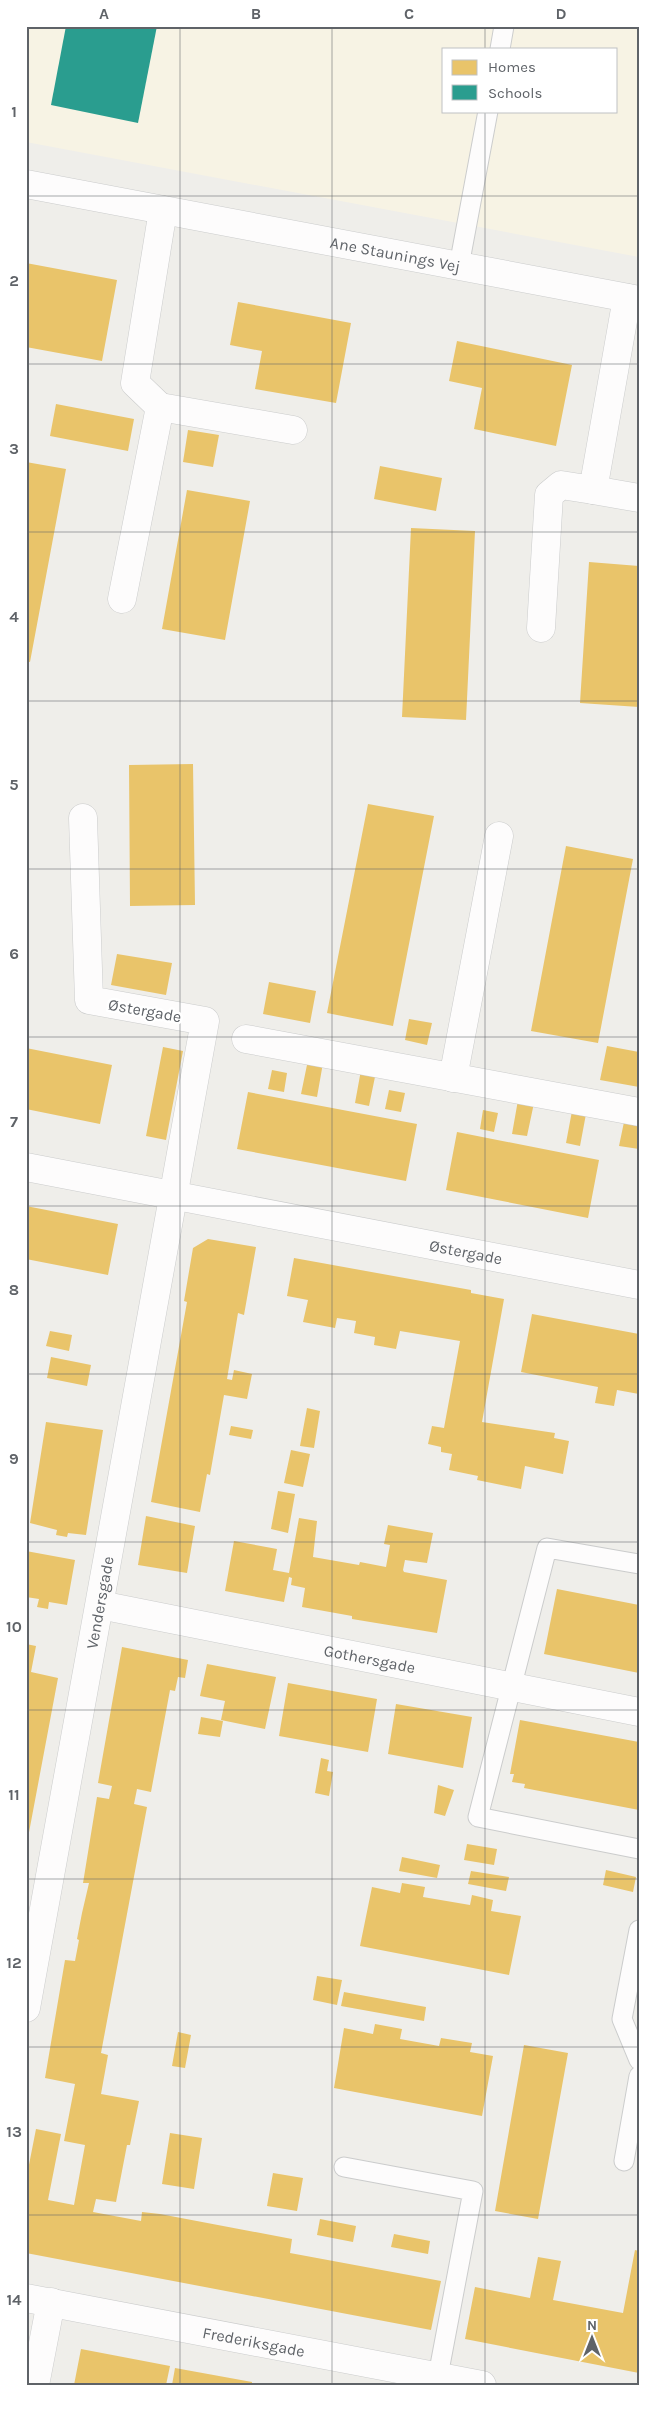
<svg xmlns="http://www.w3.org/2000/svg" width="665" height="2411" viewBox="0 0 665 2411" font-family="Karla,sans-serif">
<style>
.commercial{fill:#f7f3e4;fill-rule:evenodd}
.homes{fill:#e9c46a}
.schools{fill:#2a9d8f}
.lines{fill:none;stroke-linecap:round;stroke-linejoin:round}
.lane-casing{stroke:#cbcccc;stroke-width:21}
.street-casing{stroke:#cbcccc;stroke-width:29}
.lane{stroke:#fdfcfc;stroke-width:19}
.street{stroke:#fdfcfc;stroke-width:28}
.grid{fill:none;stroke:#5f6368;stroke-width:1;stroke-opacity:0.55}
.labels{text-anchor:middle;stroke-width:5;stroke-linejoin:round;paint-order:stroke}
.street-label{font-size:16px;fill:#5f6368;stroke:#fff}
.neatline{fill:none;stroke:#5f6368;stroke-width:2}
.grid-label{font-size:16px;text-anchor:middle;font-weight:bold;fill:#5f6368}
</style>
<rect width="100%" height="100%" fill="#efeeea"/>
<path class="commercial" d="M26,26H639V257L26,142ZM444,49H616V111H444Z"/>
<path class="homes" d="M26,263L117,280L102,361L26,347L28,308H26Z
M238,302L351,323L336,403L255,389L262,351L230,345Z
M457,341L572,365L556,446L474,429L482,388L449,381Z
M56,404L134,419L128,451L50,436Z
M188,430L219,435L213,467L183,462Z
M26,462L66,469L30,662L26,661Z
M380,466L442,478L436,511L374,499Z
M187,490L250,501L225,640L162,629Z
M411,528L475,531L466,720L402,717Z
M589,562L639,566V707L580,703Z
M193,764L195,905L130,906L129,765Z
M368,804L434,816L393,1026L327,1013Z
M566,846L633,859L598,1043L531,1031Z
M117,954L172,963L166,995L111,985Z
M269,982L316,991L310,1023L263,1014Z
M409,1019L432,1023L427,1045L405,1040Z
M607,1046L639,1052V1087L600,1080Z
M163,1047L183,1051L166,1140L146,1136Z
M26,1048L112,1065L100,1124L26,1109Z
M308,1060L323,1063L317,1097L301,1094Z
M272,1070L287,1073L284,1092L268,1089Z
M361,1070L376,1072L369,1106L355,1103Z
M389,1090L405,1093L401,1112L385,1109Z
M248,1092L417,1124L406,1181L237,1149Z
M518,1100L534,1103L527,1136L512,1134Z
M483,1110L498,1113L494,1132L480,1129Z
M572,1111L586,1114L580,1146L566,1143Z
M624,1122L639,1125V1149L619,1146Z
M457,1132L599,1160L588,1218L446,1190Z
M26,1206L118,1224L108,1275L26,1259Z
M208,1239L256,1247L244,1315L238,1313L227,1379L232,1380L234,1370L252,1374L247,1399L224,1395L210,1475L207,1474L200,1512L151,1502L187,1302L184,1301L193,1248Z
M294,1258L471,1290V1293L504,1299L482,1422L555,1433L554,1438L569,1441L563,1474L525,1466L521,1489L477,1480L478,1476L449,1470L452,1454L441,1452V1447L428,1444L432,1426L444,1428L460,1341L400,1331L396,1349L374,1345L375,1337L354,1333L356,1321L337,1318L335,1328L303,1322L308,1300L287,1296Z
M532,1314L639,1334V1394L617,1390L614,1406L595,1403L598,1387L521,1372Z
M50,1331L72,1335L69,1351L46,1346Z
M51,1357L91,1365L87,1386L47,1378Z
M307,1408L320,1411L314,1448L300,1446Z
M46,1422L103,1430L86,1535L68,1533L67,1537L56,1535L57,1530L30,1523Z
M231,1426L253,1430L251,1439L229,1435Z
M291,1450L310,1454L303,1487L284,1483Z
M278,1491L295,1494L288,1533L271,1529Z
M146,1516L195,1526L187,1573L138,1565Z
M299,1518L317,1521L313,1557L359,1565L360,1562L386,1567L390,1545L384,1544L388,1525L433,1533L427,1563L405,1560L403,1570L404,1572L447,1580L437,1633L352,1619V1616L302,1607L305,1588L291,1585L292,1578L289,1577L284,1602L225,1591L234,1541L277,1549L273,1570L289,1573Z
M26,1551L75,1560L67,1605L49,1602L48,1609L37,1607L39,1599L26,1597Z
M557,1589L639,1605V1673L544,1654Z
M26,1644L36,1646L31,1672L58,1678L27,1843Z
M122,1647L188,1660L185,1678L178,1677L175,1691L170,1690L151,1792L137,1789L134,1804L147,1807L101,2053L108,2055L101,2094L139,2101L130,2145H127L116,2202L96,2199L93,2212L141,2221L142,2212L160,2214L292,2239L290,2253L441,2281L431,2330L26,2253V2180L36,2129L61,2134L48,2200L74,2205L85,2145L64,2141L75,2084L45,2078L65,1960L75,1961L79,1940L77,1939L82,1913L89,1883H83L97,1797L109,1799L112,1786L98,1783Z
M207,1664L276,1677L265,1729L221,1720L225,1701L200,1696Z
M288,1683L377,1699L368,1752L279,1736Z
M396,1704L472,1717L463,1768L388,1754Z
M201,1717L223,1721L220,1737L198,1734Z
M520,1720L639,1742V1810L524,1788L525,1784L512,1782L514,1774H510Z
M321,1758L329,1760L327,1771L333,1772L329,1796L315,1793Z
M438,1785L454,1790L445,1816L434,1813Z
M467,1844L497,1849L494,1865L464,1860Z
M402,1857L440,1865L437,1878L399,1871Z
M606,1870L636,1877L633,1892L603,1885Z
M471,1871L509,1877L506,1891L468,1884Z
M402,1883L425,1887L423,1897L470,1905L472,1895L493,1900L491,1911L521,1916L509,1975L360,1946L372,1887L400,1893Z
M317,1976L342,1980L337,2005L313,2000Z
M344,1992L426,2007L424,2021L341,2006Z
M375,2024L402,2029L400,2039L439,2046L441,2038L472,2043L470,2052L493,2056L482,2116L334,2088L344,2028L373,2034Z
M178,2032L191,2035L185,2068L172,2066Z
M524,2045L568,2053L538,2219L495,2211Z
M170,2133L202,2138L194,2189L162,2184Z
M273,2173L303,2178L297,2211L267,2206Z
M320,2219L356,2226L353,2242L317,2235Z
M394,2234L430,2241L428,2254L391,2247Z
M635,2250L639,2251V2373L465,2339L475,2287L530,2298L538,2257L561,2261L553,2300L623,2313Z
M81,2349L170,2366L166,2385H74Z
M175,2368L252,2382V2385H172Z"/>
<path class="schools" d="M66,26H157L138,123L51,105Z"/>
<g class="lines">
<defs>
<path id="lane" d="M500,49L504,26
M459,266L488,111
M639,1564L547,1548L478,1817L639,1849
M639,1930L622,2019L639,2060
M624,2161L639,2076
M344,2167L473,2191L438,2376"/>
<g id="street">
<path id="s1" d="M26,184L639,300"/>
<path d="M160,407L293,430"/>
<path d="M593,490L639,498"/>
<path d="M122,599L160,407L135,383L163,210"/>
<path d="M541,628L549,495L561,485L593,490L627,298"/>
<path d="M246,1039L639,1112"/>
<path d="M453,1078L499,836"/>
<path id="s2" d="M26,1167L639,1285"/>
<path id="s3" d="M100,1605L639,1712"/>
<path id="s4" d="M26,2008L205,1021L89,1000L83,818"/>
<path id="s5" d="M26,2298L482,2385"/>
<path d="M35,2385L51,2302"/>
</g>
</defs>
<use href="#lane" class="lane-casing"/>
<use href="#street" class="street-casing"/>
<use href="#lane" class="lane"/>
<use href="#street" class="street"/>
</g>
<path class="grid" d="M180,26V2385M332,26V2385M485,26V49M485,111V2385M26,196H639M26,364H639M26,532H639M26,701H639M26,869H639M26,1037H639M26,1206H639M26,1374H639M26,1542H639M26,1710H639M26,1879H639M26,2047H639M26,2215H639"/>
<g class="labels">
<g class="street-label">
<text dy="6" stroke="none"><textPath href="#s1" startOffset="376">Ane Staunings Vej</textPath></text>
<text transform="translate(145 1010) rotate(10)" y="6">Østergade</text>
<text dy="6" stroke="none"><textPath href="#s2" startOffset="448">Østergade</textPath></text>
<text dy="6" stroke="none"><textPath href="#s4" startOffset="412">Vendersgade</textPath></text>
<text dy="6" stroke="none"><textPath href="#s3" startOffset="275">Gothersgade</textPath></text>
<text dy="6" stroke="none"><textPath href="#s5" startOffset="232">Frederiksgade</textPath></text>
</g>
</g>
<rect width="665" height="2411" fill="none" stroke="#ffffff" stroke-width="55"/>
<rect x="442" y="48" width="175" height="65" fill="#ffffff" stroke="#bfc1c3"/>
<rect x="452" y="60" width="25" height="15" fill="#e9c46a" stroke="#bfc1c3"/>
<text x="488" y="72" font-size="15" fill="#5f6368">Homes</text>
<rect x="452" y="85" width="25" height="15" fill="#2a9d8f" stroke="#bfc1c3"/>
<text x="488" y="98" font-size="15" fill="#5f6368">Schools</text>
<g transform="translate(592 2338)" stroke="#ffffff" stroke-width="4" paint-order="stroke">
<path d="M0-4L9 19L0 12L-9 19Z" fill="#5f6368"/>
<text y="-8" font-size="14" font-weight="bold" text-anchor="middle" fill="#5f6368">N</text>
</g>
<rect x="28" y="28" width="610" height="2356" class="neatline"/>
<g class="grid-label">
<text x="104" y="19">A</text>
<text x="256" y="19">B</text>
<text x="409" y="19">C</text>
<text x="561" y="19">D</text>
<text x="14" y="117">1</text>
<text x="14" y="286">2</text>
<text x="14" y="454">3</text>
<text x="14" y="622">4</text>
<text x="14" y="790">5</text>
<text x="14" y="959">6</text>
<text x="14" y="1127">7</text>
<text x="14" y="1295">8</text>
<text x="14" y="1464">9</text>
<text x="14" y="1632">10</text>
<text x="14" y="1800">11</text>
<text x="14" y="1968">12</text>
<text x="14" y="2137">13</text>
<text x="14" y="2305">14</text>
</g>
</svg>
